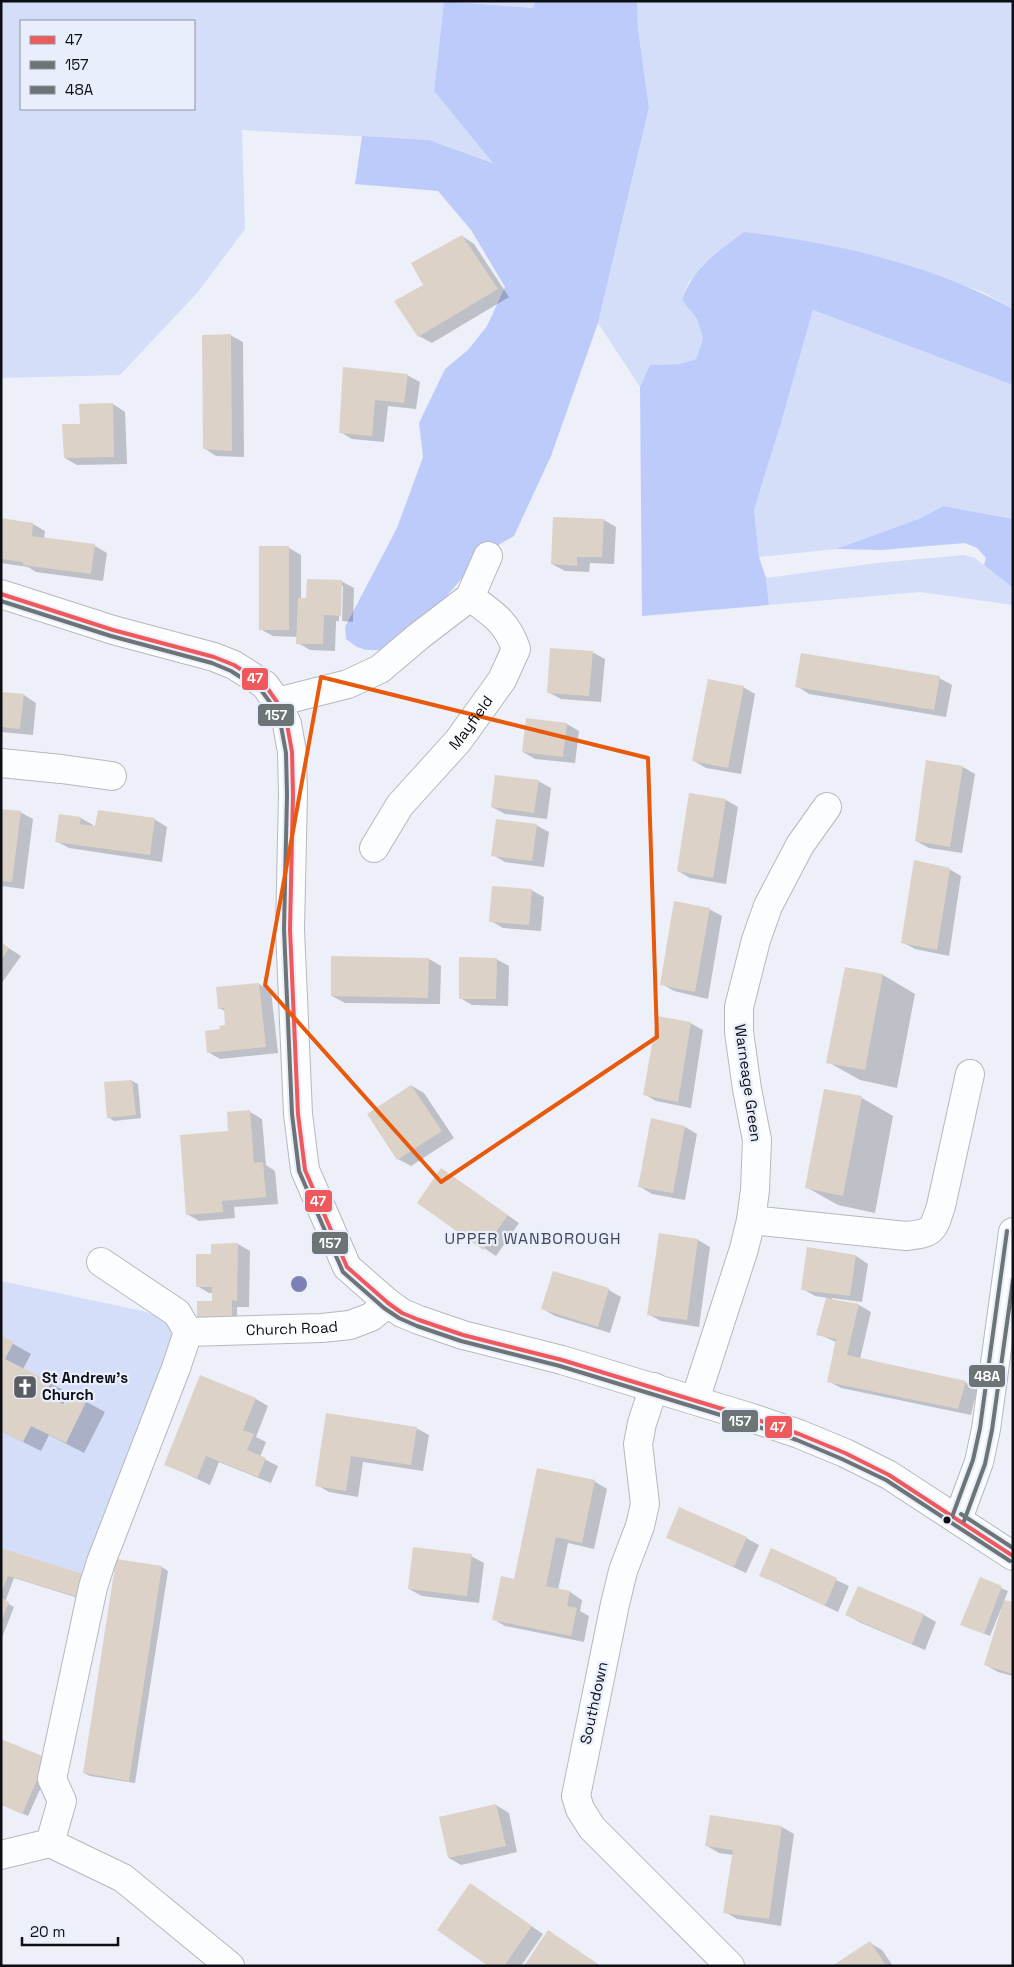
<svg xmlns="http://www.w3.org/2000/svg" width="1014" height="1967" viewBox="0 0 1014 1967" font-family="'Space Grotesk',sans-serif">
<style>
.green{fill:#d5def9;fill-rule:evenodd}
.forest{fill:#bccbfa}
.shadow{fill:#0003}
.building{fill:#ddd2c8}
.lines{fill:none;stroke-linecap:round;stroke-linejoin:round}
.minor-casing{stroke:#b5b8bf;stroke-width:30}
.minor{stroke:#fcfdfe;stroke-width:28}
.bus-1-casing{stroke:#e9eefc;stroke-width:8}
.bus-2-casing{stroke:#e9eefc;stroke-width:8}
.bus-3-casing{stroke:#e9eefc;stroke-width:8}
.bus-1{stroke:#f0595b;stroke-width:4}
.bus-2{stroke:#6c7476;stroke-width:4}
.bus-3{stroke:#6c7476;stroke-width:4}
.tree{fill:#7b81b5}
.marked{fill:none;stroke:#e8590c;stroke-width:4;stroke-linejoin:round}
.bus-dot{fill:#0c0e14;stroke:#e9eefc;stroke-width:2}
.labels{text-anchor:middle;stroke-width:4.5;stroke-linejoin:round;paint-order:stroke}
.street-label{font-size:15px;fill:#0c0e14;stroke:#e9eefc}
.poi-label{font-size:15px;font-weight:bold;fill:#0c0e14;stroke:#e9eefc;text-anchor:start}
.neighbourhood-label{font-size:16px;letter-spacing:1px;fill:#444957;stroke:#e9eefc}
.line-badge{stroke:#e9eefc;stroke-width:2}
.badge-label{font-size:14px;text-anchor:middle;font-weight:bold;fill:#fff}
</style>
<rect width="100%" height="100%" fill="#edf0f8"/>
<path class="green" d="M1,1H444L434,91L494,163L429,140L242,130L245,229L198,292L120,375L1,378ZM21,21H194V109H21Z
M448,1H535L533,8Z
M637,1H1013V309L983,292L884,258L706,262L688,283L682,300L697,319L703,338L696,359L680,364L651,365L640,387L598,323L649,109L638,29Z
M813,310L1013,385V519L943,506L921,518L836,549L759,557L754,510L781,423Z
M964,555L975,558L1013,588V605L920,592L769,605L766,578L877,563Z
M1,1281L143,1311C163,1318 175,1322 170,1346L90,1576L1,1548Z"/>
<path class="forest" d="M444,1L533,8L535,1H637L638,29L649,108L598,323L551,456L514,536L500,544L469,570L420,627L383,650H366L357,647L346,639L345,627L397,528L423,457L419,423L445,369L468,350L487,326L505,287L471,230L438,191L355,184L362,136L429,140L493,163L434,91Z
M744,232C836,243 931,264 1013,309V385L813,310L781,423L754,510L759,557L766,578L769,605L642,616L640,387L650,365L680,364L696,359L703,338L697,319L682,300C694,266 717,253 744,232Z
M943,506L1013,519V588L984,565L986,558L977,548L965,543L881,550L836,549L921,518Z"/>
<path class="shadow" d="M462,236L474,244L509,297L432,343L419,336L424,285Z
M230,335L243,342L244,457L216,456L204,448Z
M344,369L407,375L420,382L416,409L388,406L384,442L352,439L340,432Z
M113,404L125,412L127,464L77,465L65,458L81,425Z
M2,520L33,524L45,531L44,539L95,546L107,553L103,581L36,572L28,567L1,563Z
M604,520L616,527L614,564L590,563L589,572L565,571L552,564Z
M289,548L301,555V599H307L341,581L354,588L353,622L342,621L343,586H340L339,621H336L335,651L310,650L298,643V637L273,636L260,629Z
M592,652L605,659L601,702L561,699L548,692Z
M939,678L952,685L946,717L809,694L797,686Z
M743,687L755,694L741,774L706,768L694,761Z
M24,695L36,703L33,735L1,732V703Z
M567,724L579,731L575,763L535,759L523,752Z
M963,767L975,774L962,853L929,848L916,841Z
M538,781L551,788L547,819L505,814L492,807Z
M726,800L738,807L726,884L690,878L678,871Z
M1,810L20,812L33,819L24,889L1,886Z
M81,818L93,825V827L154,819L167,827L162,862L69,848L56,841Z
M536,825L549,832L544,867L505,862L493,855Z
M949,869L961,876L949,956L915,949L902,942Z
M531,890L544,897L541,931L503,928L491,921Z
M709,909L722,916L708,999L674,991L662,984Z
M1,943L21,956L1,984Z
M429,959L441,966L440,1004L345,1003L332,996Z
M496,959L509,966L508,1006L472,1005L460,998Z
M846,968L883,975L915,994L897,1088L860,1080L828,1062Z
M259,984L271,991L278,1053L220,1059L208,1052L227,1026L225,1011L219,1008Z
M690,1023L703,1030L691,1108L656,1101L644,1094Z
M132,1081L138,1084L141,1118L114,1121L108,1117Z
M412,1086L424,1093L454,1138L411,1166L398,1159Z
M862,1098L893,1116L875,1213L838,1205L806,1187Z
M250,1112L262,1119L266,1165L275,1171L278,1204L234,1207L235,1218L199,1221L187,1214L230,1132Z
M652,1119L685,1127L697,1134L685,1200L652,1194L639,1186Z
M442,1170L519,1223L496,1256L484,1248Z
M660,1234L698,1240L710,1247L699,1327L661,1321L648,1314Z
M238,1244L250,1251L249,1307H237V1321H204L215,1302L213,1293H209L197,1286L213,1255Z
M856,1256L868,1264L862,1302L832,1298V1300L859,1305L871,1312L860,1359L965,1382L977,1389L971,1415L841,1388L828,1381L836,1342L818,1334L828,1298L815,1296L803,1289Z
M554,1273L609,1290L621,1297L610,1333L555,1316L543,1309Z
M1,1337L31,1354L23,1369L69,1393L63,1405L66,1407L72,1394L105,1412L84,1453L49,1435L41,1451L1,1431Z
M201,1377L256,1399L268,1406L256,1437L266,1442L260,1457L278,1466L271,1483L219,1462L210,1485L165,1464Z
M328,1414L416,1428L429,1435L423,1471L363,1462L358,1497L329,1492L317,1485Z
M594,1481L607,1489L594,1549L568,1543L558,1590L570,1592L582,1600L580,1611L589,1616L584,1642L505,1626L493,1619L515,1581Z
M667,1537L746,1538L759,1545L746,1573Z
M1,1550L88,1601L14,1578L5,1602L14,1607L1,1640Z
M771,1550L849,1586L838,1612L760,1575Z
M471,1556L484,1563L479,1603L422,1596L409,1589Z
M118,1560L162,1567L168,1571L135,1783L90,1776L84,1773Z
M980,1579L1008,1591L1004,1601L1013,1604V1676L998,1672L986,1665L1002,1610L1001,1609L990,1636L962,1625Z
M859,1587L924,1615L936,1622L925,1650L859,1622L847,1615Z
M52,1763L28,1816L1,1804Z
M496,1805L509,1813L517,1852L461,1865L449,1858Z
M782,1827L794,1834L781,1926L737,1919L725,1912L733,1855L719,1853L707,1846Z
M482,1892L543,1934L521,1966H490Z
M870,1943L882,1950L893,1966H834Z"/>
<path class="building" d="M462,235L498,289L418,337L394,301L423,285L411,263Z
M231,334L232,451L203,449L202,335Z
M343,367L408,374L404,403L375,400L372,436L339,433Z
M113,403L114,457L64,458L62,424H80L79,404Z
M553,517L604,519L602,557H577V566L551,564Z
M1,518L33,523L32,536L95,544L91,574L23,565V562L1,559Z
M259,546H289V630H259Z
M307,579L342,580L341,616L324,615L323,644H296L298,598H306Z
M550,648L593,651L589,696L547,693Z
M801,653L940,676L934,710L795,687Z
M708,679L744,686L728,768L692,761Z
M1,692L24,694L20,729L1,727Z
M526,718L567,723L563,757L522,752Z
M926,760L963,766L950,847L915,841Z
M495,775L539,780L534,813L491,807Z
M689,793L726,799L713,878L677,871Z
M1,809L21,811L12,882L1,881Z
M98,810L155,818L150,855L55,842L59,814L81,817L80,824L95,826Z
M496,819L537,824L532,861L491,856Z
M914,860L950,868L937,950L901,943Z
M492,886L532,889L529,925L489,922Z
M674,901L710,908L695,992L660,985Z
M1,942L9,948L1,960Z
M331,956L429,958L428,998L331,996Z
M459,957L497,958L496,999H459Z
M845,967L883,974L865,1070L826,1063Z
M259,983L266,1047L207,1053L205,1031L220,1029L219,1026L225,1025L224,1008L218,1009L216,987Z
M657,1016L691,1022L678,1102L643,1095Z
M132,1080L136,1115L107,1118L104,1082Z
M411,1085L442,1131L397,1160L367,1114Z
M824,1089L862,1096L843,1196L805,1188Z
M250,1110L254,1163L263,1162L266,1197L222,1201L223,1212L186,1215L180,1135L228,1131L227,1112Z
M651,1118L685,1126L673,1193L638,1187Z
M441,1168L508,1215L483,1250L417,1203Z
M659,1233L698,1239L687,1320L647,1315Z
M238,1243L237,1301L232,1300V1319L197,1318V1301H212V1287H196V1254H211V1244Z
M807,1247L856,1255L850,1296L801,1290Z
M553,1271L609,1288L598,1327L541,1309Z
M826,1298L859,1304L847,1355L966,1381L958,1409L827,1382L836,1339L816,1335Z
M1,1336L14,1342L5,1359L51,1382L45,1395L65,1405L72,1393L87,1400L66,1443L31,1426L23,1442L1,1431Z
M200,1375L256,1398L243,1430L254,1434L247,1450L266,1458L258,1477L206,1456L197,1478L164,1465Z
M326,1413L417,1427L411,1465L351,1456L346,1491L315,1486Z
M537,1468L595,1480L582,1543L556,1537L546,1586L570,1591L567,1606L577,1608L571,1636L492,1620L501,1576L514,1579Z
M679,1507L747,1537L734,1567L666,1538Z
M413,1547L472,1554L467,1596L408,1589Z
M1,1548L90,1576L82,1598L8,1576L1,1593Z
M771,1548L837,1578L825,1606L790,1588L759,1576Z
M116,1559L162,1566L129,1781L83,1773Z
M980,1577L1002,1586L984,1634L960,1625Z
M858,1586L924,1614L912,1644L845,1615Z
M1,1598L9,1602L1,1622Z
M1004,1600L1013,1602V1674L984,1665Z
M1,1739L47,1758L22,1814L1,1805Z
M496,1804L506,1846L448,1858L439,1817Z
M710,1815L782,1826L769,1919L723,1913L733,1850L705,1846Z
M470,1883L532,1926L504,1966H488L437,1930Z
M548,1930L601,1966H524Z
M870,1941L886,1966H832Z"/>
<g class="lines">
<defs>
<g id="minor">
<path d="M1,594L113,630L214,657L234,665L265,685L277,702L287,724L292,752L293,795L290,929L298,1114L305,1170L347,1267L388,1303L402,1313L419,1320L463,1335L562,1360L752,1418L799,1434L845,1453L889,1475L1013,1556"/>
<path d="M277,702L348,684L380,669L419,636L470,597L488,556"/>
<path d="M1,763L61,769L112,776"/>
<path id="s1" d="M374,848L400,805L458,741L502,680L516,649C507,622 493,614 470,597"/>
<path d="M751,1220L906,1236C933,1233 933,1231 941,1206L970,1074"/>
<path id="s2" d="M188,1332L322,1328L350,1325L371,1317L388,1303"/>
<path d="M654,1387L642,1423L638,1444L645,1504L640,1526L623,1571L615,1604L576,1796L580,1809L592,1828L730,1966"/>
<path d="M695,1400L744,1249L751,1220L755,1190L757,1140L747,1089L739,1032V1007L756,940L768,906L800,845L827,807"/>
<path d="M958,1519L979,1462L986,1429L1013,1232"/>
<path d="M50,1843L123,1878L230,1966"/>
<path d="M1,1855L50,1843L62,1801L52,1779L93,1587L101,1562L176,1368L188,1332L177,1313L101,1262"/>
</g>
</defs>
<use href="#minor" class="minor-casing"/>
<use href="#minor" class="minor"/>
<defs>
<path id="bus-1" d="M1,594L113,630L214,657L234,665L265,685L277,702L287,724L292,752L293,795L290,929L298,1114L305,1170L347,1267L388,1303L402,1313L419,1320L463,1335L562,1360L752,1418L799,1434L845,1453L889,1475L1013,1556"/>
<path id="bus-2" d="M1,601L111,636L212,663L231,671L261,690L272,705L281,726L286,753L287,795L284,929L292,1114L299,1171L343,1272L384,1308L399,1318L417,1326L461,1341L560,1366L750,1424L797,1440L842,1459L886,1480L1010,1561
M964,1521L985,1464L992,1430L1013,1280"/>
<path id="bus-3" d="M961,1514L1013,1548
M952,1517L973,1460L980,1428L1007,1231"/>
</defs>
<use href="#bus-1" class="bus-1-casing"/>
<use href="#bus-2" class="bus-2-casing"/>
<use href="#bus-3" class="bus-3-casing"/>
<use href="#bus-1" class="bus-1"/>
<use href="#bus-2" class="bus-2"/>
<use href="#bus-3" class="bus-3"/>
</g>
<circle class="tree" cx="299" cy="1284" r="8"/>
<path class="marked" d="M321,677L648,758L657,1037L441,1182L265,985Z"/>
<defs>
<symbol id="church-square" viewBox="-11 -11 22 22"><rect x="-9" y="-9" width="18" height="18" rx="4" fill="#5b5d64" stroke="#e9eefc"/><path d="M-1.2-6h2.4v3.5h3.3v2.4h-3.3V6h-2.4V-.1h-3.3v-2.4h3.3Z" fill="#fff"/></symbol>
</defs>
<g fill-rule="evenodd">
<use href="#church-square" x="11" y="1373" width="28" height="28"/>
</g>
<circle class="bus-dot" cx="947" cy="1520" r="4.5"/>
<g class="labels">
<g class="street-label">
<text dy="5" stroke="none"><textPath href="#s1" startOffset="159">Mayfield</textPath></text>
<text transform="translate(748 1083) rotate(82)" y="5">Warneage Green</text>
<text dy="5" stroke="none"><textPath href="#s2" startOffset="104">Church Road</textPath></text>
<text transform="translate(594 1703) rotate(-78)" y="5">Southdown</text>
</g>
<g class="poi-label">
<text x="42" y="1383">St Andrew's<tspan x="42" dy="17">Church</tspan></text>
</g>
<g class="neighbourhood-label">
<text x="533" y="1244">UPPER WANBOROUGH</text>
</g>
</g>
<g class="line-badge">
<rect x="241" y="667" width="28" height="24" rx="5" fill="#f0595b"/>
<rect x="257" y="703" width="38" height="24" rx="5" fill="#6c7476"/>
<rect x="304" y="1189" width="29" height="24" rx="5" fill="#f0595b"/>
<rect x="311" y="1231" width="38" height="24" rx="5" fill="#6c7476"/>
<rect x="968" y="1364" width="38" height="24" rx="5" fill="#6c7476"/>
<rect x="721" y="1409" width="38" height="24" rx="5" fill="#6c7476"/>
<rect x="764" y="1415" width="29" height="24" rx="5" fill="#f0595b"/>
</g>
<g class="badge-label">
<text x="255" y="683">47</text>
<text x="276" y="720">157</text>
<text x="318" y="1206">47</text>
<text x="330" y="1248">157</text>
<text x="987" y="1381">48A</text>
<text x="740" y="1426">157</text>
<text x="778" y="1432">47</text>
</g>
<rect width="1014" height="1967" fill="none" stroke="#0c0e14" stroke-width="5"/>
<rect x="20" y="20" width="175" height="90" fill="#e9eefc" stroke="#91949f"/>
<rect x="30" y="36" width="25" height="8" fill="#f0595b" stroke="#91949f"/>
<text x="65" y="45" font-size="15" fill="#0c0e14">47</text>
<rect x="30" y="61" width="25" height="8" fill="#6c7476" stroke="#91949f"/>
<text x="65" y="70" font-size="15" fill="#0c0e14">157</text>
<rect x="30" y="86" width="25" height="8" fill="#6c7476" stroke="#91949f"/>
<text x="65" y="95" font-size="15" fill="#0c0e14">48A</text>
<path d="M22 1937v8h96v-8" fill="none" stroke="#0c0e14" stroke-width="2.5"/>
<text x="30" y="1937" font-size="15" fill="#0c0e14" stroke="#e9eefc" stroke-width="4" paint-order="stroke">20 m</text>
</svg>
